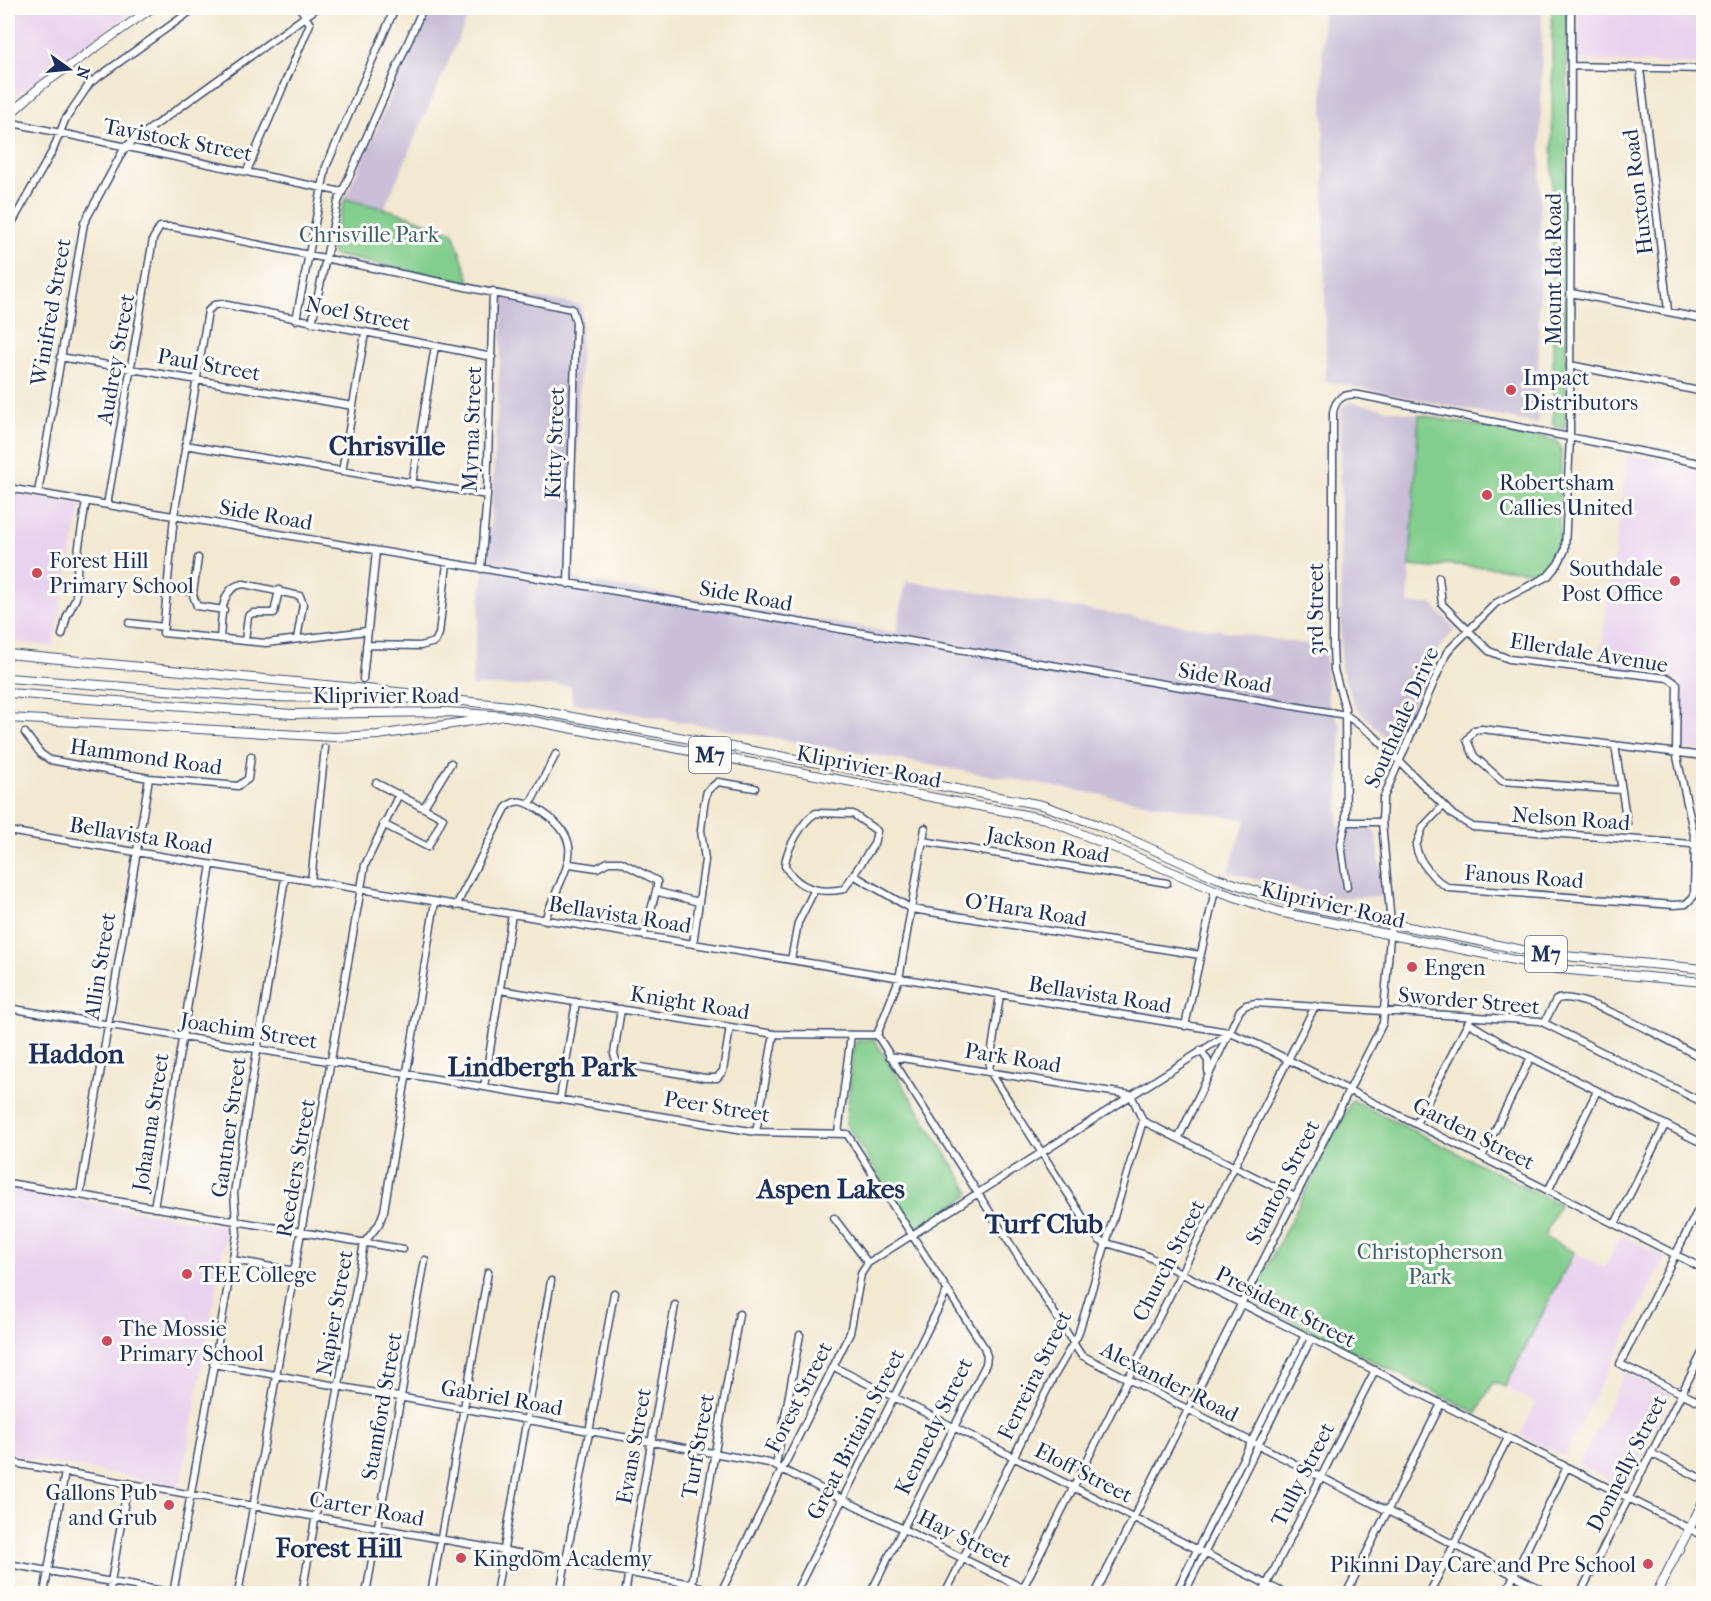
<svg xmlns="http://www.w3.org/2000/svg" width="1711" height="1601" viewBox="0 0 1711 1601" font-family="'IM FELL French Canon',serif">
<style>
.built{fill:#e9d2ee}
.industrial{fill:#c9bfd7}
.green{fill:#82ce8c;stroke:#4e7e75;stroke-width:1.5}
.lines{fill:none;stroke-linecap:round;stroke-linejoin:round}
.minor-casing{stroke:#3b4b6f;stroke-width:9}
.major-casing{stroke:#3b4b6f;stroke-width:10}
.minor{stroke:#fff;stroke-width:6}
.major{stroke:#fff;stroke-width:8}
.poi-dot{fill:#d1495b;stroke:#fdfcf7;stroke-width:2}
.labels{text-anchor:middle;stroke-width:6;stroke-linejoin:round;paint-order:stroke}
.shield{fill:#fdfcf7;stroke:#5f6c8c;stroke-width:1.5}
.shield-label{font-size:21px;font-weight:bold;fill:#1b2f5e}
.street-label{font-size:22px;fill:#1b2f5e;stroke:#fdfcf7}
.park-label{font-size:22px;fill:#3a5f6c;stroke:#fdfcf7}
.poi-label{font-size:22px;fill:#1b2f5e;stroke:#fdfcf7;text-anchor:start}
.district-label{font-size:28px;font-weight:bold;fill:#1b2f5e;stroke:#fdfcf7}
</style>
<rect width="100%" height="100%" fill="#fdfcf7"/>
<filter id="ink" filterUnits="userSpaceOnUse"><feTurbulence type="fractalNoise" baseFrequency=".0167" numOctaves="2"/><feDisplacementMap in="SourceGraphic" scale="12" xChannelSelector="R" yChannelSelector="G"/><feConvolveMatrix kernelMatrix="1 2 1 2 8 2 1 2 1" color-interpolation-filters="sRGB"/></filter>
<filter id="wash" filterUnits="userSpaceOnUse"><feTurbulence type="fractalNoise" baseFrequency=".008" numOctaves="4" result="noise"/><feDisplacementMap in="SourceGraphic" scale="24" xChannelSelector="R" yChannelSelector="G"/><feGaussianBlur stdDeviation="1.35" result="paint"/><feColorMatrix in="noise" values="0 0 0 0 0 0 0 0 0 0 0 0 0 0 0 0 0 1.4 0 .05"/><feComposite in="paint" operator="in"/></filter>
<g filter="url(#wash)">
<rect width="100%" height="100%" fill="#f3e8d0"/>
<path class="built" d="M8,8H138L8,101Z
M1579,8H1703V62L1701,65L1584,61L1578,56Z
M1628,454L1703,469V751L1675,747L1681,680L1599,665Z
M8,494L81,504L53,647L8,641Z
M8,1187L227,1227L181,1486L8,1455Z
M1621,1235L1666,1257L1564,1456L1520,1435L1536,1403L1505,1387L1574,1252L1605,1267Z
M1625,1372L1671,1395L1625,1488L1579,1465Z"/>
<path class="industrial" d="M430,8H472L384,209L345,199Z
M1322,8H1542L1538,424L1326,381Z
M504,293L582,305L572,579L896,633L906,581L1325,647L1328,702L1341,726L1338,827L1371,828L1377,836L1384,897H1327L1228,872L1246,820L572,703L571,686H471L483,577L489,552Z
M1349,402L1419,415L1408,604H1432L1455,629L1437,651L1398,741L1390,742L1355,706L1341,668V408Z"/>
<path class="green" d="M1552,8H1567L1566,429L1553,425Z
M345,199L394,211L453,232L471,284L334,255L331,249Z
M1419,415L1556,440L1561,448L1559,542L1556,552L1541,572L1446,564L1434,568L1410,566Z
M874,1039L970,1192L967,1197L916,1229L911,1227L846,1124L853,1049L857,1041Z
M1352,1100L1559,1204L1544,1237L1574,1252L1505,1387L1493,1382L1477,1413L1250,1300Z"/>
</g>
<g filter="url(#ink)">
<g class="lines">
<defs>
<path id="minor" d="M1571,66L1704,69
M1640,68L1668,311
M8,122L342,192
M247,171L310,24L300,8
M8,230L53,150L65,120L90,83L195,8
M1571,293L1704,319
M296,320L326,167L395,8
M312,323L338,202L423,8
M60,357L353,406
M1570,365L1704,392
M185,445L487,495
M342,472L365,333
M412,484L435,346
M8,488L1346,715L1373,735L1453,815L1473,827L1704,845
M38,493L84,223L125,147L317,8
M107,505L153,239L160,227H173L572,309L576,322L568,584
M481,569L487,495L493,291
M1439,577L1442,604L1489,651L1509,659L1668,678L1677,684L1676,752L1695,840L1694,896L1686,904L1674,905L1449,888C1435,881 1418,861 1416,846L1423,827L1443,806
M167,588L192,592L197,606L224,610
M193,593L198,558
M129,623L164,627
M367,631L266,643L163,633L174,516L208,311L214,305L222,304L492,357
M62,635L67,616L76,598L78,552L86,501
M220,639C222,620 219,586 244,584L300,596L303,604L297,639
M245,641L248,616L253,613H274L279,590
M366,645L420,646L435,642L439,634L447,563
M363,679L376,551
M25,733L41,754L50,760L149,778L238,786L248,779L251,756
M1615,745L1627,824
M376,783L443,818L428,847L383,824
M1621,790L1502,781L1474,756L1467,740L1474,730L1482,729L1704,756
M530,804L556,754
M424,807L451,763
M816,813L853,814L877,831L874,844L844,889C820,894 798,889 785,866C785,851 803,820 816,813Z
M1346,822L1345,708L1334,670L1333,646V413C1335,398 1345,393 1359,395L1704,464
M8,831L1228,1032L1259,1045L1704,1269
M923,841L1167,883
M570,864L597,868L608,862H621L657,881C659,888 646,923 644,936
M855,876L912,909L1200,955
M311,882L325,748
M1347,887L1341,844L1346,822H1382
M658,892L699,902
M456,906L506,808C515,798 525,801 536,808C595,843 561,871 545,920
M693,944L705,860L701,830L704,805L707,791L718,782L755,788
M791,960L798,923L814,891
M500,990L774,1034L877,1035
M1000,995L989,1070L1091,1230L1100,1241L1143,1254L1704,1536
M8,1008L756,1132L847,1134L984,1347L987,1356L986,1364L870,1594
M621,1009L614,1054L617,1063L705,1078H717L723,1071L730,1027
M1469,1023L1502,1043L1704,1144
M1544,1023L1556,1000C1577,987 1679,1047 1704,1059
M1185,1026L1215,890
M877,1035L1081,1355L1551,1594
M877,1035L899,979L925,828
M1201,1050L1208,1061V1071
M889,1056L1131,1095L1143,1121L1078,1335L1053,1378L945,1594
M484,1087L512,914
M560,1099L576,1002
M1143,1121L1295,1197
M1416,1124L1470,1019
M756,1132L774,1034
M838,1133L851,1035
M1179,1137L1240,1010L1246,1005L1256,1003L1540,1021L1704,1103
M1482,1157L1531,1057
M8,1183L403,1249
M1548,1191L1597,1091
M80,1195L149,778
M1704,1198L1620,1364L1704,1404
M154,1208L211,865
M1615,1224L1665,1125
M233,1260L262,1265
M868,1263L1225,1036
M265,1266L295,1271
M213,1364L769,1463L1035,1594
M834,1367L1286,1594
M1651,1453L1704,1480
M8,1462L692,1584L720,1594
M776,1465L800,1335
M8,1564L175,1593
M692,1584L739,1314
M44,1594L65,1472
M109,1594L128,1483
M173,1594L237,1235L234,1193L285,878
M238,1594L365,865L399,794
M302,1594L364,1243L379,1224L384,1211L435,902
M366,1594L425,1260
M431,1594L488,1272
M496,1594L551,1281
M560,1594L614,1293
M625,1594L675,1305
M720,1594L850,1333L861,1274L868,1263L834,1218
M795,1594L947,1291
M1020,1594L1315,1006
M1095,1594L1383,1023L1391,924L1382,822L1383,799L1447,652L1496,603L1548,576L1558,564L1565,550L1570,436L1571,8
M1175,1594L1305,1335
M1184,1594L1311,1339
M1262,1594L1375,1370
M1346,1594L1441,1404
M1429,1594L1508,1438
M1505,1594L1567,1467
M1580,1594L1704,1349"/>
<path id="major" d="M8,116L41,86L152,8
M8,654L427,695
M8,678L257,697L443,699L519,707L1042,805L1098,825L1217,878L1299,905L1543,954L1704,969
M8,693L292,714L447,712L506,716L1046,819L1215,890L1279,912L1558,969L1704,982
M8,718L334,737L378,735L499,717
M1656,1594L1704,1500"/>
</defs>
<use href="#minor" class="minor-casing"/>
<use href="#major" class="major-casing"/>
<use href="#minor" class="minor"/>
<use href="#major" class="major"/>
</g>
</g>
<g class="poi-dot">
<circle cx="1511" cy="390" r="6"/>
<circle cx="1487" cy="495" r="6"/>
<circle cx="37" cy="573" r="6"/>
<circle cx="1675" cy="581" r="6"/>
<circle cx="1412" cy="967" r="6"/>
<circle cx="187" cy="1274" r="6"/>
<circle cx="107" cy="1341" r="6"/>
<circle cx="169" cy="1505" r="6"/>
<circle cx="461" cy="1558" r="6"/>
<circle cx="1648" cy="1564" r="6"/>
</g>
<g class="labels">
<g class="shield">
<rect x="689" y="737" width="42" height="36" rx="4.5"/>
<rect x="1525" y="936" width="42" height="36" rx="4.5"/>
</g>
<g class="shield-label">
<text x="710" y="762">M7</text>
<text x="1546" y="961">M7</text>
</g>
<g class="street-label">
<text transform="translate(178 139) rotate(11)" y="8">Tavistock Street</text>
<text transform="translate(1637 192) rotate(-97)" y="8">Huxton Road</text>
<text transform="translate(1553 269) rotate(-90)" y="8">Mount Ida Road</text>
<text transform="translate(50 312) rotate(-80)" y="8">Winifred Street</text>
<text transform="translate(358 313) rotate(11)" y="8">Noel Street</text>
<text transform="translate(115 359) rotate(-80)" y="8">Audrey Street</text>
<text transform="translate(209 364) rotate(10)" y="8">Paul Street</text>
<text transform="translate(471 429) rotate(-88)" y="8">Myrna Street</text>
<text transform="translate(554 443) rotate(-88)" y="8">Kitty Street</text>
<text transform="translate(266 514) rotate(10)" y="8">Side Road</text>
<text transform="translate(746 595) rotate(10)" y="8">Side Road</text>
<text transform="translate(1315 609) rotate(-90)" y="8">3rd Street</text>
<text transform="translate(1589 652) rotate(9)" y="8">Ellerdale Avenue</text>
<text transform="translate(1225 677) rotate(10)" y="8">Side Road</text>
<text x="386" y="703">Kliprivier Road</text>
<text transform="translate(1401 717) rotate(-66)" y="8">Southdale Drive</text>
<text transform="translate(146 756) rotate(8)" y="8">Hammond Road</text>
<text transform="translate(869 766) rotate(11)" y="8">Kliprivier Road</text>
<text transform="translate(1571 818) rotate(4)" y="8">Nelson Road</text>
<text transform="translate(141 835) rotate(9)" y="8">Bellavista Road</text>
<text transform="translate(1048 844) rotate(10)" y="8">Jackson Road</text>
<text transform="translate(1524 876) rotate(4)" y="8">Fanous Road</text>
<text transform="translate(1333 904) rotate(13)" y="8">Kliprivier Road</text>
<text transform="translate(1026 909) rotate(9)" y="8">O'Hara Road</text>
<text transform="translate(620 914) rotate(9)" y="8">Bellavista Road</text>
<text transform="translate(99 966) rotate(-81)" y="8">Allin Street</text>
<text transform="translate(1100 994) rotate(9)" y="8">Bellavista Road</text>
<text transform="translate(1469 1000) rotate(5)" y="8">Sworder Street</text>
<text transform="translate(690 1002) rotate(9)" y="8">Knight Road</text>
<text transform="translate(249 1030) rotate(9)" y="8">Joachim Street</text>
<text transform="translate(1013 1057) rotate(9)" y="8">Park Road</text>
<text transform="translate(717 1106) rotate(9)" y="8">Peer Street</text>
<text transform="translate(150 1122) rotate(-81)" y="8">Johanna Street</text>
<text transform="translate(228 1127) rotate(-82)" y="8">Gantner Street</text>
<text transform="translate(1474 1133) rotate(27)" y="8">Garden Street</text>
<text transform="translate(295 1168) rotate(-80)" y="8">Reeders Street</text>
<text transform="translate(1282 1182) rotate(-63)" y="8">Stanton Street</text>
<text transform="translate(1168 1260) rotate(-63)" y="8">Church Street</text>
<text transform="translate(1286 1306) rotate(27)" y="8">President Street</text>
<text transform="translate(334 1313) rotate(-80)" y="8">Napier Street</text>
<text transform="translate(1034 1375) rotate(-64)" y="8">Ferreira Street</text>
<text transform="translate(1170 1381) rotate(27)" y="8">Alexander Road</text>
<text transform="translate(502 1397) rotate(10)" y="8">Gabriel Road</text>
<text transform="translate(798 1397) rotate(-63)" y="8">Forest Street</text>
<text transform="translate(381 1406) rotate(-80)" y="8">Stamford Street</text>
<text transform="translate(933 1426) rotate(-64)" y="8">Kennedy Street</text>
<text transform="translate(855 1434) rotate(-63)" y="8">Great Britain Street</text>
<text transform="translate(633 1446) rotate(-80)" y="8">Evans Street</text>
<text transform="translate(697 1446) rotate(-80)" y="8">Turf Street</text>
<text transform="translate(1626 1463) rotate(-63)" y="8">Donnelly Street</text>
<text transform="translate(1084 1472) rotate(27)" y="8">Eloff Street</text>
<text transform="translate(1302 1474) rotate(-63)" y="8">Tully Street</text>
<text transform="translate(367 1508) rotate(10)" y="8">Carter Road</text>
<text transform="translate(965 1538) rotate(27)" y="8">Hay Street</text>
</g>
<g class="park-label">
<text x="369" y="242">Chrisville Park</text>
<text x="1430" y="1259">Christopherson<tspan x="1430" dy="25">Park</tspan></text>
</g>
<g class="poi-label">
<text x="1523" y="385">Impact<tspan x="1523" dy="25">Distributors</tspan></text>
<text x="1499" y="490">Robertsham<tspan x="1499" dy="25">Callies United</tspan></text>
<text x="49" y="568">Forest Hill<tspan x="49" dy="25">Primary School</tspan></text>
<text x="1663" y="576" text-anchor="end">Southdale<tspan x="1663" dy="25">Post Office</tspan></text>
<text x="1424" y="975">Engen</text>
<text x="199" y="1282">TEE College</text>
<text x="119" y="1336">The Mossie<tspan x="119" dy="25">Primary School</tspan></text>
<text x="157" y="1500" text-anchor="end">Gallons Pub<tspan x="157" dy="25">and Grub</tspan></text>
<text x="473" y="1566">Kingdom Academy</text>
<text x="1636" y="1572" text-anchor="end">Pikinni Day Care and Pre School</text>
</g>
<g class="district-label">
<text x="387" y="455">Chrisville</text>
<text x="76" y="1063">Haddon</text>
<text x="542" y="1076">Lindbergh Park</text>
<text x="831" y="1198">Aspen Lakes</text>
<text x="1044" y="1233">Turf Club</text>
<text x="339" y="1557">Forest Hill</text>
</g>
</g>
<rect width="1711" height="1601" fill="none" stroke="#fdfcf7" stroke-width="30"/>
<g transform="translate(69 69) rotate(105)" stroke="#fdfcf7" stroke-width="4.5" paint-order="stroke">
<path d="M0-4.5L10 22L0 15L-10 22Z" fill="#1b2f5e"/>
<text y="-9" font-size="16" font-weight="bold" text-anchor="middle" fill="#1b2f5e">N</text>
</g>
</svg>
